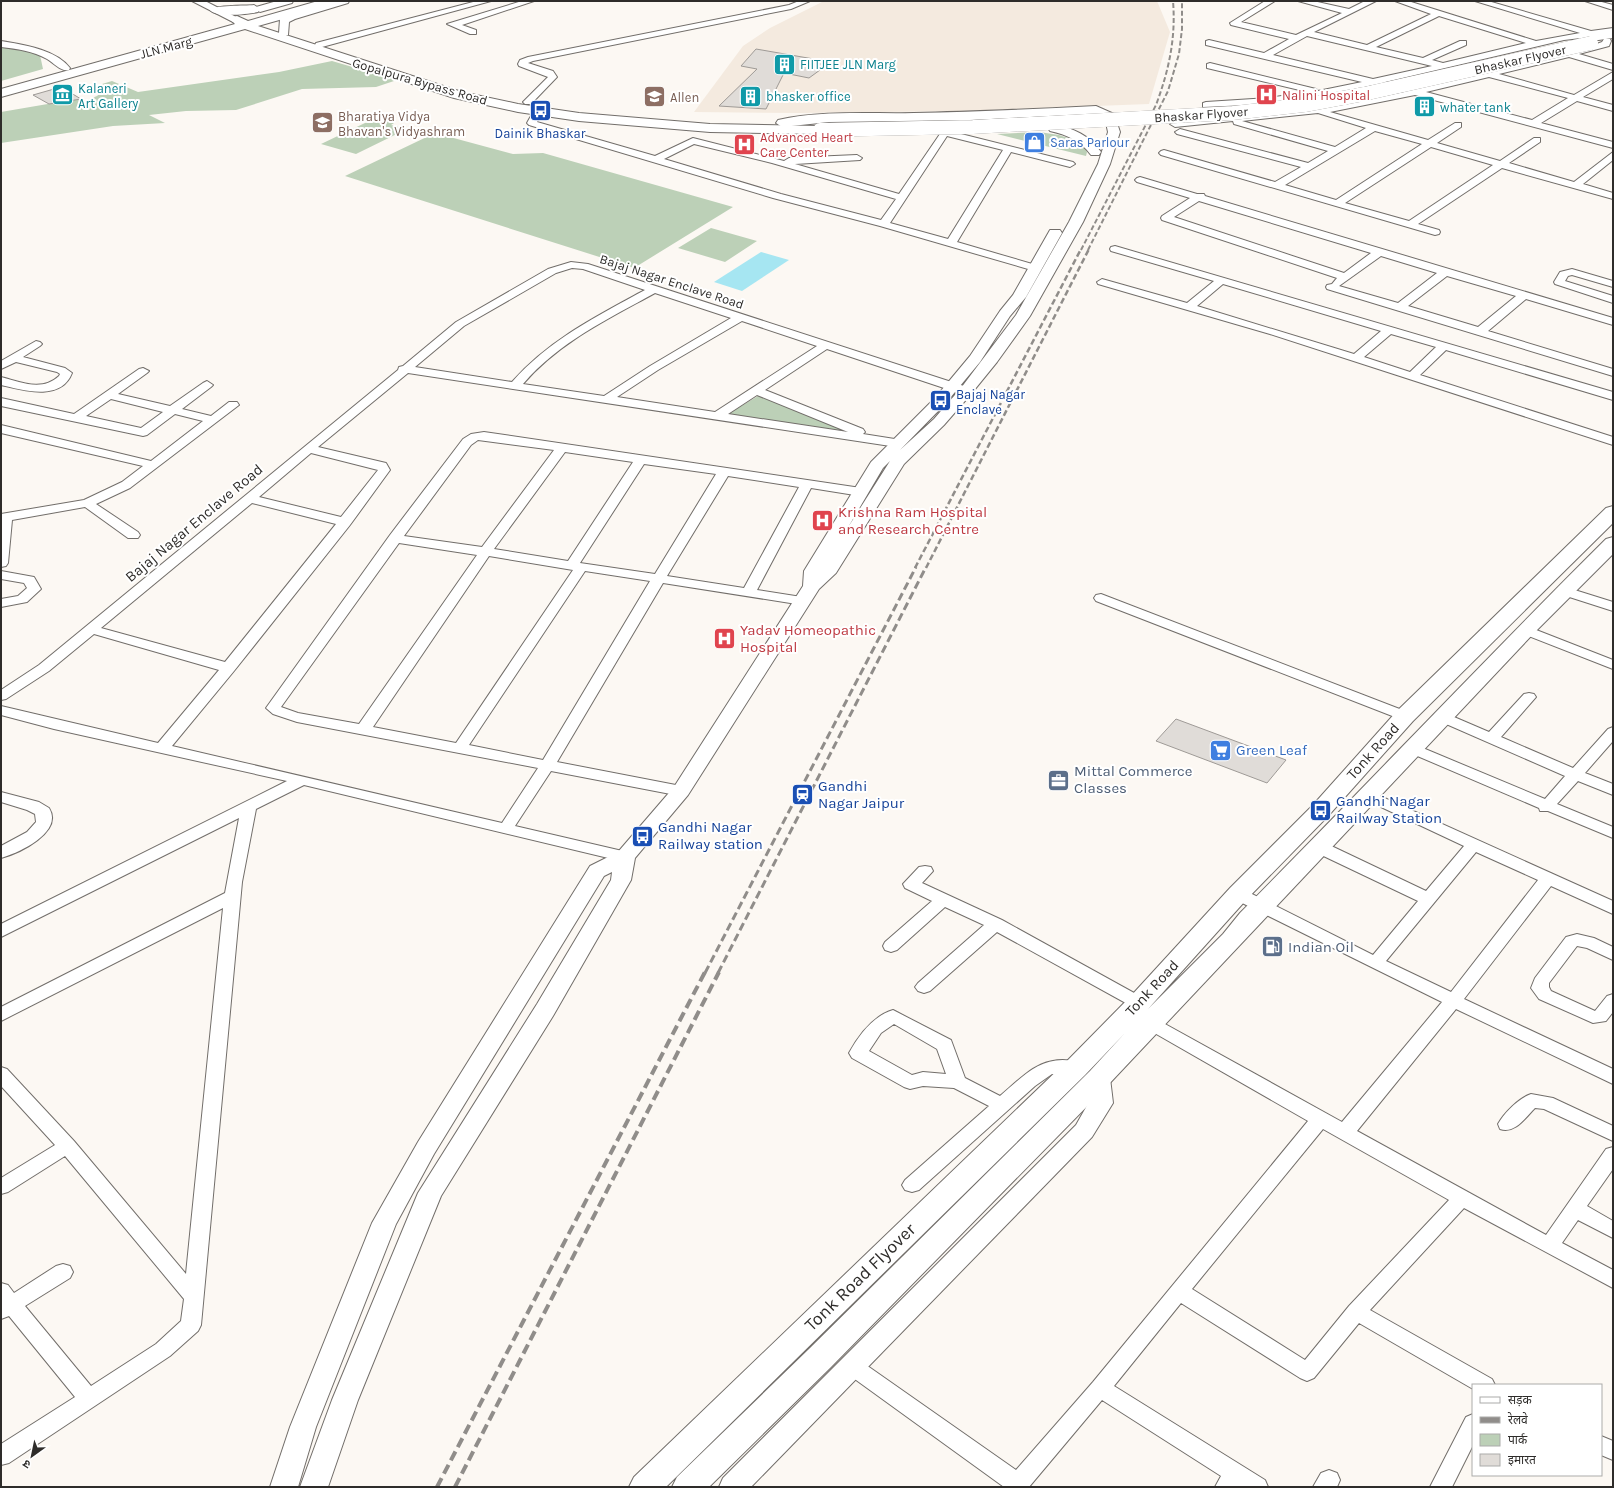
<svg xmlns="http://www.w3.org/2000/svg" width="1614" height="1488" viewBox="0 0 1614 1488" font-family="Karla,'Noto Sans Devanagari',sans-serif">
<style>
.built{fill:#f4eadf}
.green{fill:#bcd0b7}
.water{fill:#a6e6f2}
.building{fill:#e0dcd8;stroke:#9e9a96}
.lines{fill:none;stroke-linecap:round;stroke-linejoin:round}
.minor-casing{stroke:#726e6a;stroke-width:2}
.tertiary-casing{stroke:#726e6a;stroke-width:2}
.primary-casing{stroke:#726e6a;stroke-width:2}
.minor{fill:#fff;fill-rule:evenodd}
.tertiary{fill:#fff;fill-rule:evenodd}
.primary{fill:#fff;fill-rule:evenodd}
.rail-far3{stroke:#908d8a;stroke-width:2;stroke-dasharray:5 2.5;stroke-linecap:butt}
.rail-far2{stroke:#908d8a;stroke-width:2.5;stroke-dasharray:6 3;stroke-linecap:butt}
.rail-far1{stroke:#908d8a;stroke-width:3;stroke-dasharray:8 4;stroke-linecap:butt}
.rail{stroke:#908d8a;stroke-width:4;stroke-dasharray:10 5;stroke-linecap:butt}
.primary-bridge-casing{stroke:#726e6a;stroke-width:14;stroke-linecap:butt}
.primary-bridge{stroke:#fff;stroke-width:14}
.labels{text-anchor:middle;stroke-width:4;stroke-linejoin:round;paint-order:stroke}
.far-street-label{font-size:13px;fill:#2e2c2a;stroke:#fff}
.far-culture-label{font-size:13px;fill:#0d838f;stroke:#fff;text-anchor:start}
.far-health-label{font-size:13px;fill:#be3a42;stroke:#fff;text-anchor:start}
.far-education-label{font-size:13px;fill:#785e54;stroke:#fff;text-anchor:start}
.far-transit-label{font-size:13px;fill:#164399;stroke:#fff}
.far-shop-label{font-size:13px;fill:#366cbe;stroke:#fff;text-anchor:start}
.health-label{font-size:15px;fill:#be3a42;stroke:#fff;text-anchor:start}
.street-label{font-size:15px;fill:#2e2c2a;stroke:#fff}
.shop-label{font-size:15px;fill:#366cbe;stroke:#fff;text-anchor:start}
.service-label{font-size:15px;fill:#4e5e75;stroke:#fff;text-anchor:start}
.transit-label{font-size:15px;fill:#164399;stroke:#fff;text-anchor:start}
.near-street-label{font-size:18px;fill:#2e2c2a;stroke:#fff}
</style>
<rect width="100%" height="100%" fill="#fcf8f3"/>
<path class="built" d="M824,1H1157L1170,32L1149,104L964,111L800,113L694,112L743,46L770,28Z"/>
<path class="green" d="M1,47L24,50L40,55L43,69L1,81Z
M332,61L397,80L376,87L302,89L236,110L186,111L149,115L165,123L113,126L1,143V112L71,100H87L97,96L107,87L102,84L112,81L138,92L279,72Z
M390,121L394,123L391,125L407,129L356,154L321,144L365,123Z
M1039,132L1059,135L1083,143L1087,152L1086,156L997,134Z
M435,133L513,154L543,153L733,207L634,268L345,176Z
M711,228L757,241L725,262L678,248Z
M758,396L858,433L728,414Z"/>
<path class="water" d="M761,252L789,260L742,291L714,282Z"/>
<path class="building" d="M756,49L831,62L809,78L784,73L766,109L719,106L757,69L741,66Z
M61,87L81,99L49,104L33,95Z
M1176,719L1286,760L1267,783L1156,741Z"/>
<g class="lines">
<defs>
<path id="minor" d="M477,1H491L322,47L319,48L315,45L316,43Z
M522,1H534L462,25L476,30V34H470L447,24Z
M799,1H810L791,9L533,61L528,63L553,71L557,77L531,104H525L523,102L548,77L519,66L518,64L520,60L528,57L789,5Z
M1265,1H1275L1241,22L1296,35L1342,13L1298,1H1313L1349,9L1365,1H1376L1314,32L1367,45L1431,14L1395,1H1408L1536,41L1580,33L1475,1H1488L1591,31L1613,28V34L1564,40L1385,82L1415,89L1594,45L1602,42L1604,39H1610L1611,41L1609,46L1579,54L1613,64V70L1569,57L1499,74L1574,95L1613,72V79L1583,97L1613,105V111L1577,101L1541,123L1613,142V148L1415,95L1330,112L1428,140L1455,123H1461V127L1437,143L1500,161L1534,138H1540V142L1509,163L1574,182L1613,152V160L1583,184L1613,193V199L1502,168L1418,224L1439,230L1440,232L1439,234L1435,235L1161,155L1159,153L1161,151L1164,150L1275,182L1301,167L1177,134L1175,132L1180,129L1308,163L1328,151L1234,124L1233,121L1175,127L1170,124L1175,121L1336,106L1404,92L1373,85L1336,94L1269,104L1203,107V103L1206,102L1269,98L1308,92L1207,68V64L1210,63L1316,89L1318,91L1362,82L1206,45V41L1209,40L1264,53L1289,39L1231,25L1230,23ZM1439,16L1526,43L1443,63L1432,60L1466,45V41H1460L1423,58L1376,47ZM1307,36L1432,66L1373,79L1273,55ZM1489,77L1568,98L1532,120L1426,92ZM1318,113L1366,128L1335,147L1242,121ZM1375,131L1422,144L1336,200L1285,185ZM1431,147L1493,165L1409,221L1345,203Z
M1585,1H1598L1613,5V10Z
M1,41C24,45 55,49 70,68L69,70C61,72 54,63 47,59C33,51 17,49 1,47Z
M535,113L540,116L537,122L655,156L693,138L784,161L789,158L857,155L862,158L860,160L795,164L899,194L942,131L945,130L1073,162L1075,164L1070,167L1011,152L957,242L1039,266L1040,268L1035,271L880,226L773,198L529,125L527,123L532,114ZM947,136L1003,150L948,239L890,223ZM694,144L772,163L896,199L881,220L781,194L664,159Z
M1140,177L1197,194H1204L1205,196L1613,318V325L1526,299L1488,331L1613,369V376L1327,289L1326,287L1327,285L1332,284L1337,278L1162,220L1161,218L1162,216L1190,198L1137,182L1135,180L1137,178ZM1199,201L1371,253L1344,273L1174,217ZM1381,256L1437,273L1398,303L1339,286ZM1447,276L1516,296L1478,327L1408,306Z
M1115,246L1613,392V400L1446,350L1420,375L1613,437V445L1270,334L1098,284L1097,282L1102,279L1187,303L1214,281L1111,251L1110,249L1111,247ZM1223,284L1381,331L1354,354L1197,306ZM1391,334L1436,347L1410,372L1364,357Z
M571,262L588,264L970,388L972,391L966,395L962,394L827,349L765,390L863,429L865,432L863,434L901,440L903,443L897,447L408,373L318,447L386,463L390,470L350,525L234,671L172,746L502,823L538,768L297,722L273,714L266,708L390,535L463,439L471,434L484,432L861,488L867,492L861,496L811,488L757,590L808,598L810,601L808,604L803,605L663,583L557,762L681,786L686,788L689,791L686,794L681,796L551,771L515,826L631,853L633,857L631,861L625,862L304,785L256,809L242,882L201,1325L198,1331L170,1356L9,1463L1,1465V1444L75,1397L9,1316L1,1319V1283L8,1285L14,1293L56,1266L63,1264L70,1266L73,1272L70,1278L25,1306L91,1386L156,1344L181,1321L184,1299L65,1156L8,1192L1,1194V1178L55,1145L1,1086V1067L7,1069L74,1141L186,1274L223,908L1,1021V1007L225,893L239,818L1,937V924L287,781L54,729L1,715V706L158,743L219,670L94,634L49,671L6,699L1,700V690L39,665L398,370L399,367L403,366L456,322L548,269ZM572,268L583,269L645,290C597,316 549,340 512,382L415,367L464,326L556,273ZM655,293L731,318L650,366L604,396L523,384C559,342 608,319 655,293ZM742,321L817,346L715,412L617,397L658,370ZM757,395L848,432L728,414ZM478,440L554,450L482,547L404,536L471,445ZM565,452L633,462L568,561L494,549ZM311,453L378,470L341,517L259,497ZM644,464L716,474L655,574L580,563ZM728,476L799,487L744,588L667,576ZM252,503L336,524L225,662L101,628ZM399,543L477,555L359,724L298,713L281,707ZM489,556L573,570L456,743L373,727ZM585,571L650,581L543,760L469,745Z
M1572,269L1613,281V287L1572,275L1568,276L1565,281L1613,296V303L1555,284L1554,282L1560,272Z
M36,341L40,342L42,344L40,346L23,357L65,368L72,373C61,402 22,390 1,385V377C21,382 42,392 59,376L60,374L57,372L16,362L1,369V361Z
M143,368L149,371L147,373L118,394L170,406L203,383L207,381L213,385L211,387L182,409L211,416L229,402H237L239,405L130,488L96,504L138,532L140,535L138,538H128L85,507L12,520L8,563L6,566L1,567V514L84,500L122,482L143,466L1,433V425L151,461L203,421L175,414L147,435L143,436L1,406V398L74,414L139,369ZM111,399L163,412L141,428L86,416Z
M1,571L34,577L41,589L27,602L1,607V599L18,596L27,588L24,583L1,579Z
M1565,587L1613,602V611L1560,594L1558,591L1560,588Z
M1101,594L1410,713L1412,716L1410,719H1400L1096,601L1094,598L1096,595Z
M1526,626L1613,660V669L1521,633L1519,630L1521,627Z
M1529,693L1534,694L1536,697L1501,737L1573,768L1608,729L1613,727V741L1585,773L1613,784V795L1578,781L1557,804L1613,827V838L1548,811H1540L1539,808L1408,752L1405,749L1408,746H1418L1545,799L1565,776L1437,720L1435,717L1437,714H1447L1489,732L1524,694Z
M1369,791L1613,901V914L1551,886L1464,999L1613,1069V1084L1456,1009L1357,1131L1546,1235L1606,1149L1613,1147V1169L1587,1206L1613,1221V1238L1578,1220L1562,1243L1613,1270V1288L1464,1208L1370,1310L1492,1379L1495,1385H1473V1389L1359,1323L1314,1378L1307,1381L1300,1378L1181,1303L1114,1386L1265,1480L1268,1487H1215L1221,1476L1102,1400L1029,1487H1004L845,1372L842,1366L845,1360L852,1357L859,1360L1016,1470L1093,1382L1308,1121L1144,1027L1141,1023L1144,1019L1150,1017L1156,1019L1342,1122L1442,1002L1232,898L1230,894L1232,890L1238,889L1244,890L1373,955L1418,901L1313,851L1311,847L1313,843L1319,842L1325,843L1426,891L1464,846L1364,799L1361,796L1364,793ZM1476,852L1538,880L1451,992L1386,961ZM1323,1129L1449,1200L1349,1306L1305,1360L1192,1289Z
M1,792L39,802L49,808C64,832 19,853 1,858V846L27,832L36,822L35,814L27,810L1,802Z
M925,866L931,867L933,871L922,883L1002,920L1145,999L1148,1003L1145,1007L1139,1009L1133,1007L997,932L930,991L924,993L918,991L915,987L918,983L984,925L945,907L897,950L891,952L885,950L883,946L885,942L932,901L905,888L903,884L919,867Z
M1577,934L1594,938L1613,947V960L1587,948L1577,946L1549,983V987L1551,991L1595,1011L1607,996L1613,994V1012L1606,1021L1593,1023L1539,999L1531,988L1535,978L1566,937Z
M893,1010L951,1040L965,1078L1000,1096C1027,1073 1044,1052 1082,1063L1085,1068L1082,1073L1076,1075L1052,1074L1035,1086L919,1190L912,1192L905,1190L902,1185L905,1180L989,1106L954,1088L923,1086L910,1089L904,1087L852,1058L849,1053C859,1035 873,1016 893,1010ZM894,1024L937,1049L946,1074L923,1072L912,1075L869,1051L881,1033Z
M1531,1094L1553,1098L1613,1126V1141L1544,1109L1535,1108C1525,1118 1515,1134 1500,1129L1498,1124C1504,1113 1519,1098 1531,1094Z
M1473,1414V1445L1452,1487H1430L1466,1417Z
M1601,1436L1613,1441V1460L1601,1455Z
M1329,1470L1337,1473L1340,1480L1337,1487H1313L1321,1473Z"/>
<path id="tertiary" d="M192,1H205L242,20L241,22H233Z
M277,1H293L292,3L260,12L255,9L256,7Z
M333,1H349L348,3L295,19L289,22L288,35H280L279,33L280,19L287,15Z
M1096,106L1114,114L1120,132L1110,164L1083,222L1030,316L997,362L971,394L944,425L904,464L836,573L819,589L688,795L635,858L631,880L553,1016L441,1196L358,1400L328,1487H300L332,1400L418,1193L537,1004L611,880L612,872L604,876L434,1154L396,1224L316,1427L298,1487H270L290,1427L372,1223L418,1142L590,866L618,852L674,787L803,586L804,571L871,462L935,398L970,356L1000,311L1013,295L1050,230H1060L1062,233L1026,297L1010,316L980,362L945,404L900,450L934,419L961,388L1016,315L1069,222L1098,164L1108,132L1105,118L1094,114L970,120L829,122L782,127L776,123L778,120C821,110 870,114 914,113C975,112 1035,109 1096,106ZM891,460L890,461L847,529L883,468Z
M1054,124C1074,129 1089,135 1101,152L1099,155H1091C1080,140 1067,135 1050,131L1048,128L1050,125Z
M1099,1070L1107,1072L1110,1078L1113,1103L1092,1137L751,1487H719L723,1478L1076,1125L1089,1102L1088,1078L1091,1072Z"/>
<path id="primary" d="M318,1H338L336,4L258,26L462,92L518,104L579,113L710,124L820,126L825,127L827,130L825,133L820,134L710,132L579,121L518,112L454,98L245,29L1,97V89L235,24L231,20L233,17L237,16L248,21Z
M254,5L260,9L258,12C249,14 216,18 210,10C214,5 245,6 254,5Z
M1613,30V38L1584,42L1578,38L1584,34Z
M1613,506V523L1413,721L1329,815L1246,900L1148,1009L1223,934L1240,913C1363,789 1482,662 1606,539L1613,537V554L1533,634L1108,1085L831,1367L709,1487H672L677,1477L809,1349L1090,1071L1125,1033L1085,1075L666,1487H629L634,1477L1067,1061L1130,997L1230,888L1313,805L1397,711L1606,508Z"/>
</defs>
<use href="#minor" class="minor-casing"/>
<use href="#tertiary" class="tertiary-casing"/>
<use href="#primary" class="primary-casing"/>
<use href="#minor" class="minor"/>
<use href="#tertiary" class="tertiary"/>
<use href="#primary" class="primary"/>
<path class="rail-far3" d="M1081,250L1156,105C1169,70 1176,38 1173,1
M1088,250L1168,91L1179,54L1182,29V1"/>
<path class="rail-far2" d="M915,568L1081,249
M926,568L1089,249"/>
<path class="rail-far1" d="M705,973L916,567
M718,973L926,567"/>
<path class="rail" d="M437,1487L705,972
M455,1487L719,972"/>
<defs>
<path id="primary-bridge" d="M820,130L973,127L1233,113L1305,105L1364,94L1591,43"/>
</defs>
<use href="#primary-bridge" class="primary-bridge-casing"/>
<use href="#primary-bridge" class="primary-bridge"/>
</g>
<defs>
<symbol id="building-square" viewBox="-11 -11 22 22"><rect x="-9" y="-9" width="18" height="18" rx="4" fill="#0f9aa8" stroke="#fff"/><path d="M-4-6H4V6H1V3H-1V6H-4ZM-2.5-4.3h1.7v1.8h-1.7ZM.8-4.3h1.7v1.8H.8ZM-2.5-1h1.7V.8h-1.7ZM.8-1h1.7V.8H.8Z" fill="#fff"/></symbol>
<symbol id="museum-square" viewBox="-11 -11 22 22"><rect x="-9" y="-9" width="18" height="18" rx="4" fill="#0f9aa8" stroke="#fff"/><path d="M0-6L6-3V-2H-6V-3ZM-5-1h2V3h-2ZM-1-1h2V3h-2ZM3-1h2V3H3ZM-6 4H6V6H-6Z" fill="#fff"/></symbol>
<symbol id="hospital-square" viewBox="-11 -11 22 22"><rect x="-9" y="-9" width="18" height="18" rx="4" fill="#e0444e" stroke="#fff"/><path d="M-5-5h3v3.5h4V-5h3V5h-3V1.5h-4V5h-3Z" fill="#fff"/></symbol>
<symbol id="school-square" viewBox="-11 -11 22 22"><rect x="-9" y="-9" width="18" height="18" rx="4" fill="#8d6e63" stroke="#fff"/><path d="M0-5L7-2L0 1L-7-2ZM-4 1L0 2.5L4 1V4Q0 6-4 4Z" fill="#fff"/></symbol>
<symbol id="bus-square" viewBox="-11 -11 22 22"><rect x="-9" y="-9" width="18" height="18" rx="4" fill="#1a4fb4" stroke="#fff"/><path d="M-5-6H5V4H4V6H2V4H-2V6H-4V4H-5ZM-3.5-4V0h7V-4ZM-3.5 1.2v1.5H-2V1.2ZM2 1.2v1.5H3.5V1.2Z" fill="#fff"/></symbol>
<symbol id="shop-square" viewBox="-11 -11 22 22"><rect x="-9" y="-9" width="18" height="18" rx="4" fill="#3f7fe0" stroke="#fff"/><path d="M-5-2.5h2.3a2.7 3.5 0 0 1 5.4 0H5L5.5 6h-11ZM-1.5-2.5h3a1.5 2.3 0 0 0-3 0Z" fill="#fff"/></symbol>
<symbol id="supermarket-square" viewBox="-11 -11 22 22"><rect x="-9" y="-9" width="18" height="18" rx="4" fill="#3f7fe0" stroke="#fff"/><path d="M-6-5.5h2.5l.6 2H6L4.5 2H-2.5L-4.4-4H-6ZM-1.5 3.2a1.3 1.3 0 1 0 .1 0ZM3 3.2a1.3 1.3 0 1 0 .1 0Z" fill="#fff"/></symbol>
<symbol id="office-square" viewBox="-11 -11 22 22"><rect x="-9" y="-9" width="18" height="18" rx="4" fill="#5c6f8a" stroke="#fff"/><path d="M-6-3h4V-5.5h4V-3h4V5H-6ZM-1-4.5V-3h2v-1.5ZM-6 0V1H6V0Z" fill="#fff"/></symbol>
<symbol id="station-square" viewBox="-11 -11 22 22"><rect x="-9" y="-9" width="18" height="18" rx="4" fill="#1a4fb4" stroke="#fff"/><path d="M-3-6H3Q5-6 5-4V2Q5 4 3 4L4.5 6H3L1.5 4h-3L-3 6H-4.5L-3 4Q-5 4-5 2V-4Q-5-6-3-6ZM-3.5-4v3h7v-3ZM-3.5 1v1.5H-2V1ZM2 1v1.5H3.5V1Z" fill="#fff"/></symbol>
<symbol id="fuel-square" viewBox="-11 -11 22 22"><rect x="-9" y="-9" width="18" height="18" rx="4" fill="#5c6f8a" stroke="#fff"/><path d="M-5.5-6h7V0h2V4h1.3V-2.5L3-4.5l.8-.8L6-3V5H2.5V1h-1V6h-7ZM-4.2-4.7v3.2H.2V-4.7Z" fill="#fff"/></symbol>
</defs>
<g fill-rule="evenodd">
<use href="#building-square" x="772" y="52" width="25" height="25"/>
<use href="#museum-square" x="50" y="82" width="25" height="25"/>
<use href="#hospital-square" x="1254" y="82" width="25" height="25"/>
<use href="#building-square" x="738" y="84" width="25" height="25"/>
<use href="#school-square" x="642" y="84" width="25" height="25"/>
<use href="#building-square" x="1412" y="94" width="25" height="25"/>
<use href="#bus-square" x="528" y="98" width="25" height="25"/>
<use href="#school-square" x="310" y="110" width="25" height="25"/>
<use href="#shop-square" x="1022" y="130" width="25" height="25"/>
<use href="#hospital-square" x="732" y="132" width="25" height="25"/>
<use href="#bus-square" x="928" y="388" width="25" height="25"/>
<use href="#hospital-square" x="810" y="508" width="25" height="25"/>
<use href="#hospital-square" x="712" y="626" width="25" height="25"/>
<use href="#supermarket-square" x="1208" y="738" width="25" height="25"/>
<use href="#office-square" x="1046" y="768" width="25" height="25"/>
<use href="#station-square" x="790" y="782" width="25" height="25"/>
<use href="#bus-square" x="1308" y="798" width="25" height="25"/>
<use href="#bus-square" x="630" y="824" width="25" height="25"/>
<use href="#fuel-square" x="1260" y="934" width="25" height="25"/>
</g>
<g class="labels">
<g class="far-street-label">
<text transform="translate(166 47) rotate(-15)" y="5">JLN Marg</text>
<text transform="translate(1520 59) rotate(-13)" y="5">Bhaskar Flyover</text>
<text transform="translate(420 81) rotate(16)" y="5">Gopalpura Bypass Road</text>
<text transform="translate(1201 114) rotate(-4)" y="5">Bhaskar Flyover</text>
<text transform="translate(672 281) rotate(18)" y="5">Bajaj Nagar Enclave Road</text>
</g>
<g class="far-culture-label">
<text x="800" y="69">FIITJEE JLN Marg</text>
<text x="78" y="93">Kalaneri<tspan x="78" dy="15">Art Gallery</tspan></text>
<text x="766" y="101">bhasker office</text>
<text x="1440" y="112">whater tank</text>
</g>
<g class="far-health-label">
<text x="1282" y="100">Nalini Hospital</text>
<text x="760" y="142">Advanced Heart<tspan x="760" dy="15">Care Center</tspan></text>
</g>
<g class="far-education-label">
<text x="670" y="102">Allen</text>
<text x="338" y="121">Bharatiya Vidya<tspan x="338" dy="15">Bhavan's Vidyashram</tspan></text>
</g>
<g class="far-transit-label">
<text x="540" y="138">Dainik Bhaskar</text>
<text x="956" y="399" text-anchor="start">Bajaj Nagar<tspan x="956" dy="15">Enclave</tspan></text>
</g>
<g class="far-shop-label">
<text x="1050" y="147">Saras Parlour</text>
</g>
<g class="health-label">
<text x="838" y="517">Krishna Ram Hospital<tspan x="838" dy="17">and Research Centre</tspan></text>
<text x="740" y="635">Yadav Homeopathic<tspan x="740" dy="17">Hospital</tspan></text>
</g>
<g class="street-label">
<text transform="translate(194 523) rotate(-40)" y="5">Bajaj Nagar Enclave Road</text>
<text transform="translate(1373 751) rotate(-48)" y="5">Tonk Road</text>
<text transform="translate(1152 988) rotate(-47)" y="5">Tonk Road</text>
</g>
<g class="shop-label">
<text x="1236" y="755">Green Leaf</text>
</g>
<g class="service-label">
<text x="1074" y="776">Mittal Commerce<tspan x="1074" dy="17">Classes</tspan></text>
<text x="1288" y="952">Indian Oil</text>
</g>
<g class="transit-label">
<text x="818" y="791">Gandhi<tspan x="818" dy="17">Nagar Jaipur</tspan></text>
<text x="1336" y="806">Gandhi Nagar<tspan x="1336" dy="17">Railway Station</tspan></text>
<text x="658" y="832">Gandhi Nagar<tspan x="658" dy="17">Railway station</tspan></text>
</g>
<g class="near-street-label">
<text transform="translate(860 1277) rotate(-44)" y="6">Tonk Road Flyover</text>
</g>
</g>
<rect width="1614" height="1488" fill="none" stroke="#2e2c2a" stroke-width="4"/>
<rect x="1472" y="1384" width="130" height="92" fill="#ffffff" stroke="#ababaa"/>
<rect x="1480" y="1397" width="20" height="6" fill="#ffffff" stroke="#ababaa"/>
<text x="1508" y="1404" font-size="12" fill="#2e2c2a">सड़क</text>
<rect x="1480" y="1417" width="20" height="6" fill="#908d8a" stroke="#ababaa"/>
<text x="1508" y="1424" font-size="12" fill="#2e2c2a">रेलवे</text>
<rect x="1480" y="1434" width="20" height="12" fill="#bcd0b7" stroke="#ababaa"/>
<text x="1508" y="1444" font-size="12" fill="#2e2c2a">पार्क</text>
<rect x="1480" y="1454" width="20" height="12" fill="#e0dcd8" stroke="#ababaa"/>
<text x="1508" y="1464" font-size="12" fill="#2e2c2a">इमारत</text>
<g transform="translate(32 1456) rotate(213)" stroke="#ffffff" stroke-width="3" paint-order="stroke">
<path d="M0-3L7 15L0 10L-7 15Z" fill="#2e2c2a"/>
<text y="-6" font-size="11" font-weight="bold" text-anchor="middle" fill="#2e2c2a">उ</text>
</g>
</svg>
